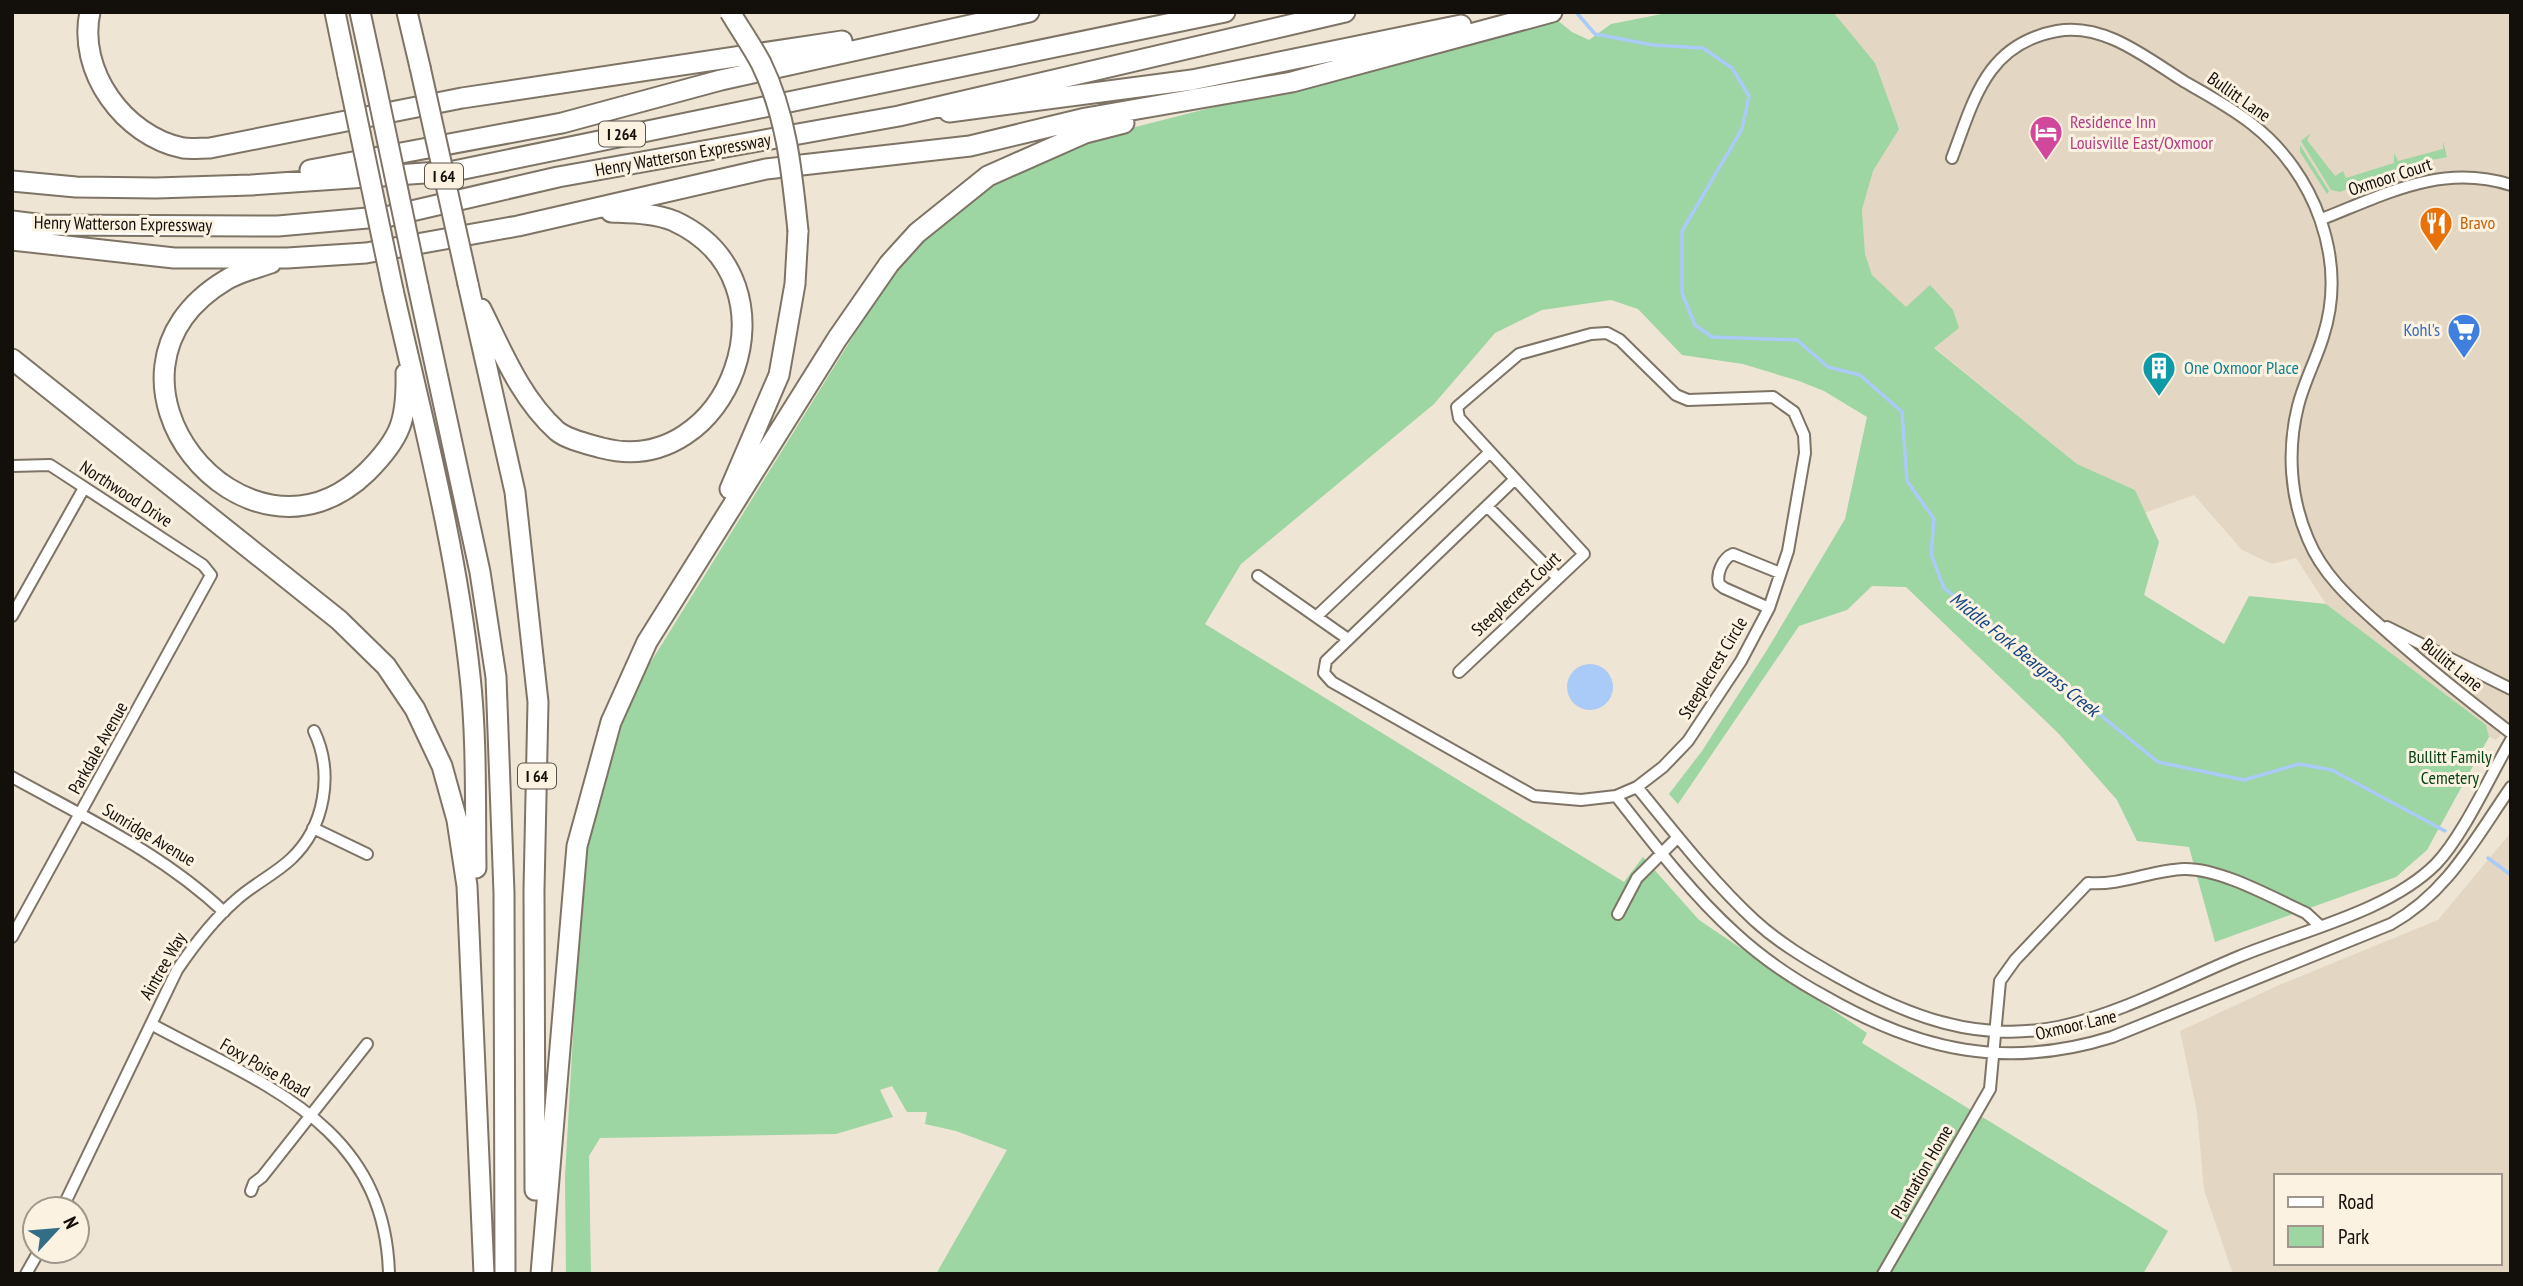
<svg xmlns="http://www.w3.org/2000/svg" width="2523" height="1286" viewBox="0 0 2523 1286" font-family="'PT Sans Narrow',sans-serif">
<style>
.commercial{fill:#e3d6c2;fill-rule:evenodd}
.green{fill:#9dd5a3}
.water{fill:#aacaf7}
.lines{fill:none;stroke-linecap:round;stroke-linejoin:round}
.stream{stroke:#aacaf7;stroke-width:3.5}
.street-casing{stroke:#7d7465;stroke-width:14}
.highway-casing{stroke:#7d7465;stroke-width:23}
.street{stroke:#fff;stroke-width:10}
.highway{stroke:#fff;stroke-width:19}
.highway-bridge-casing{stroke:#7d7465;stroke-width:23;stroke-linecap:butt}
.highway-bridge{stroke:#fff;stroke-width:19}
.labels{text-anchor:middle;stroke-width:6;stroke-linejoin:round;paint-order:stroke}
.shield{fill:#fcf2e1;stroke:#59534a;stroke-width:2}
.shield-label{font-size:16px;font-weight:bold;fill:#130f0a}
.street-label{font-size:18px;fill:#130f0a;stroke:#fcf2e1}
.hotel-label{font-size:18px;fill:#b23c85;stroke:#fcf2e1;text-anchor:start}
.food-label{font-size:18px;fill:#c56008;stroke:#fcf2e1;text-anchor:start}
.shop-label{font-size:18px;fill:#366cbe;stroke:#fcf2e1;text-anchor:end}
.culture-label{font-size:18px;fill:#0d838f;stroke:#fcf2e1;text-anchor:start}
.park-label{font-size:18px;fill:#044416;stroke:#fcf2e1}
.water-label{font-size:19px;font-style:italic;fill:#114485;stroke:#fcf2e1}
</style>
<rect width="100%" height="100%" fill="#efe5d4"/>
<path class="commercial" d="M1833,12H2511V723L2496,740L2489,737L2486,725L2326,604L2296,558L2272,564L2242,550L2194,495L2144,513L2135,490L2077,464L1934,347L1906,308L1872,275L1865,254L1862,211L1873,171L1899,128L1850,36Z
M2511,832V1274H2233L2204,1190L2197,1112L2180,1031L2277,986L2438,920ZM2276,1176H2500V1263H2276Z"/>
<path class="green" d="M1672,12H1833L1875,63L1899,129L1873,171L1862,210L1865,254L1872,275L1906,307L1930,285L1953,310L1959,328L1934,348L2077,464L2135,490L2159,542L2144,595L2224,644L2249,596L2326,604L2486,725L2489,737L2427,850L2396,877L2215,942L2189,847L2137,841L2117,800L2059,734L1906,587L1872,586L1847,610L1799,626L1678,804L1669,794L1702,751L1767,650L1845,519L1867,417L1824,391L1799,381L1743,364L1682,355L1638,309L1611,300L1542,310L1495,333L1434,404L1241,564L1205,624L1624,882L1643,857L1699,920L1867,1033L1862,1043L2168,1231L2143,1274H936L1007,1150L956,1131L925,1124L927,1112H907L892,1086L880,1090L893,1117L836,1134L600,1138L589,1156L591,1274H566L565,1176L583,860L631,694L888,280L934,230L977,196L1014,173L1100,136L1557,20L1572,32L1589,40L1611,24Z
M2311,133L2307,140L2310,144L2335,176L2343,171L2346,178L2394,163V153L2398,161L2443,149V141L2447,157L2411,164L2340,192L2331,190L2301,141Z
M2300,145L2329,191L2327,194L2300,152Z"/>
<path class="water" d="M1567 687a23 23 0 1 1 46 0a23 23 0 1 1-46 0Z"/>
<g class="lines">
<path class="stream" d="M1576,12L1595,34L1653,45L1703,48L1732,68L1749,96L1742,129L1682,231V293L1695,325L1712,337L1797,340L1828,367L1860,375L1902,412L1907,481L1934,519L1931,554L1944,588L2158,762L2244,780L2299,764L2332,770L2445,831
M2488,858L2511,875"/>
<defs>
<path id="street" d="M1952,158C1974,100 1986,44 2057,31C2104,22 2148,59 2185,82C2208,95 2232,108 2252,124C2315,173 2348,260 2323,337C2316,360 2304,382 2298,406C2287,450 2290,497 2308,539C2322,573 2348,597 2375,621C2419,661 2464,697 2511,733
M2322,219C2386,194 2441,163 2511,185
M12,466L50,465L203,565L211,575L12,937
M1487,506L1558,578
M1258,576L1348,639
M1769,608L1724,588L1719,584C1716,573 1723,558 1733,554L1780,573
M12,616L84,488
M1317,616L1490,452
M2387,627L2511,689
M1459,672L1584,554L1459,418L1457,407L1519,354L1591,334L1607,333L1620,340L1676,395L1688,400L1773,397L1794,412L1804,435L1805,453L1788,551L1769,608L1741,661L1688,741L1663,767L1637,787L1616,796L1581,800L1534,796L1332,682L1324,673L1326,661L1515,479
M12,777C86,818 163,854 224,912
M1637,787C1674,832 1711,880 1754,920C1779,943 1808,960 1838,977C1907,1016 1977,1043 2058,1027C2120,1014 2180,981 2238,957C2300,931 2388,912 2436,864C2463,836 2491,774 2511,740
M1616,796C1653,843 1690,892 1735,933C1763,959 1793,979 1826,997C1920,1051 2007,1070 2112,1037L2391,924C2448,892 2474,840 2511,787
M313,828L367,854
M1618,914L1637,878L1678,837
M151,1024C263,1085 385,1124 389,1274
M251,1191L254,1183L262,1177L367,1044
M62,1209L177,970C194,945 212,921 235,901C252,885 274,875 291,859C325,827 334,773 314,731
M26,1274L39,1251
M1883,1274L1990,1089L2000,981L2015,960L2088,883C2120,886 2152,870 2184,869C2220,868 2273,898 2306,913L2319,925"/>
<path id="highway" d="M90,12C77,71 124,136 183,148C191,149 201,148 210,148L462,98L842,41
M335,12L348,75
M360,12L373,72
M407,12L420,67
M949,112L1192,80L1461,25
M310,170L562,123L721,80L1029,12
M12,181L76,187L156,188L251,185L454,171L1225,12
M12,221L44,225L278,226L390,216L558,177L899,116L1345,12
M12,240L174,258H287L366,253L518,226L766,169L970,146L1086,118L1292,82L1552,12
M271,263C257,268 239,272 226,280C69,374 246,590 367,472C401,438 407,420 406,373
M468,284L515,492L538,702L534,890L535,1190
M418,286L480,572L496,677L504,893L505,1274
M393,290C422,418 456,545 470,676C477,739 475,804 476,868
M481,309C502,351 521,399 557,431C568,440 588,444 602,448C728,481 805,281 674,221C655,213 631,213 611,212
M12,359L339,620L386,666L415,709L442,766L457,820L467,886L484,1274
M730,489L779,375L795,284L798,231
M541,1274L577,846L611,722L647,642L837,339L889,264L917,233L988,176L1085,133L1124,123"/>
</defs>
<use href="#street" class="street-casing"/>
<use href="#highway" class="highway-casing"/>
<use href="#street" class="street"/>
<use href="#highway" class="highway"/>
<defs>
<path id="highway-bridge" d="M730,12C740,29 752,46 761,63C787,116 792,173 798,231
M420,67L468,284
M373,72L418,286
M348,75L393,290"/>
</defs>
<use href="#highway-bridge" class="highway-bridge-casing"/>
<use href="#highway-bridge" class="highway-bridge"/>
</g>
<defs>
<symbol id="hotel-pin" viewBox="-11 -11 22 30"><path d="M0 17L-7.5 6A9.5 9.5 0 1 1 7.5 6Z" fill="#d1479c" stroke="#fcf2e1"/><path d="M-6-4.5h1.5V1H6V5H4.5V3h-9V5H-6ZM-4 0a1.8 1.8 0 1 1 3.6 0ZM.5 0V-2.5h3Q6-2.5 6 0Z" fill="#fff"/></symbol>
<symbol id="restaurant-pin" viewBox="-11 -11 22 30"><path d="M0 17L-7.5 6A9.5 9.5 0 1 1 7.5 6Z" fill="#e8710a" stroke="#fcf2e1"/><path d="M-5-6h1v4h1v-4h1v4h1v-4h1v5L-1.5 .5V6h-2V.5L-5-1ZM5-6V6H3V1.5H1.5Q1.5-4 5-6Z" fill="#fff"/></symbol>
<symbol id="supermarket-pin" viewBox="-11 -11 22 30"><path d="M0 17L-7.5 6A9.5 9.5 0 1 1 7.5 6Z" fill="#3f7fe0" stroke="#fcf2e1"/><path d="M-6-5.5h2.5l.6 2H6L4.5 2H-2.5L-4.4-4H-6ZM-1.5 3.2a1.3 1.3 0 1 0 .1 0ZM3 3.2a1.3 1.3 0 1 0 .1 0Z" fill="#fff"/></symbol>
<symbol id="building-pin" viewBox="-11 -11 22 30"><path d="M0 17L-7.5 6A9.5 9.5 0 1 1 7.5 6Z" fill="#0f9aa8" stroke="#fcf2e1"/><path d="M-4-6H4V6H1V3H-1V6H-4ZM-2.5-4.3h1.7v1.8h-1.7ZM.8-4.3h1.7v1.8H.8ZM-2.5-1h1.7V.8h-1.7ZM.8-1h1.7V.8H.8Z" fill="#fff"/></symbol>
</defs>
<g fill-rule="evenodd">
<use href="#hotel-pin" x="2027" y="113" width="38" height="52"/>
<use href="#restaurant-pin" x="2417" y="204" width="38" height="52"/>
<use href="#supermarket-pin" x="2445" y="311" width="38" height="52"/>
<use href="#building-pin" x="2140" y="349" width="38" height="52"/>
</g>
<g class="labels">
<g class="shield">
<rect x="599" y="121.5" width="46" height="25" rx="5"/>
<rect x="425" y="163.5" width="38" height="25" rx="5"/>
<rect x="518" y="763.5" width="38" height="25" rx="5"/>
</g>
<g class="shield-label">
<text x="622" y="140">I 264</text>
<text x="444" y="182">I 64</text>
<text x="537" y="782">I 64</text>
</g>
<g class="street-label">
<text transform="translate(2239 97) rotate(35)" y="6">Bullitt Lane</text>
<text transform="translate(683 155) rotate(-10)" y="6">Henry Watterson Expressway</text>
<text transform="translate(2390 177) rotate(-18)" y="6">Oxmoor Court</text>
<text transform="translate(123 224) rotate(1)" y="6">Henry Watterson Expressway</text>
<text transform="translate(126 494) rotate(33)" y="6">Northwood Drive</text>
<text transform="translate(1516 594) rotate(-43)" y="6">Steeplecrest Court</text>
<text transform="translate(2452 665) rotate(39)" y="6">Bullitt Lane</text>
<text transform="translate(1713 668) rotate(-59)" y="6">Steeplecrest Circle</text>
<text transform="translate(98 748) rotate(-61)" y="6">Parkdale Avenue</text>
<text transform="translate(149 835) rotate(31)" y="6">Sunridge Avenue</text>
<text transform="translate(163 966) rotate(-60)" y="6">Aintree Way</text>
<text transform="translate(2076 1025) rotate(-13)" y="6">Oxmoor Lane</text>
<text transform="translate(265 1068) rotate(30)" y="6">Foxy Poise Road</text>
<text transform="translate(1922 1172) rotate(-60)" y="6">Plantation Home</text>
</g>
<g class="hotel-label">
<text x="2070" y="128">Residence Inn<tspan x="2070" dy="21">Louisville East/Oxmoor</tspan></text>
</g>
<g class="food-label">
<text x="2460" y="229">Bravo</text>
</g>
<g class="shop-label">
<text x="2440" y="336">Kohl's</text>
</g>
<g class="culture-label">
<text x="2184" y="374">One Oxmoor Place</text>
</g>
<g class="park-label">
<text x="2450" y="763">Bullitt Family<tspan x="2450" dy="21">Cemetery</tspan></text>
</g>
<g class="water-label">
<text transform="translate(2025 654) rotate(39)" y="7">Middle Fork Beargrass Creek</text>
</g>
</g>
<rect width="2523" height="1286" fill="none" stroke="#130f0a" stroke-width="28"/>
<rect x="2274" y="1174" width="228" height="91" fill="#fcf2e1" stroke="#9f978b" stroke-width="2"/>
<rect x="2288" y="1197" width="35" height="10" fill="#ffffff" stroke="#9f978b" stroke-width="2"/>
<text x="2338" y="1209" font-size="21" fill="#130f0a">Road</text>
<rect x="2288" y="1226" width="35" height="21" fill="#9dd5a3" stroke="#9f978b" stroke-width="2"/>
<text x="2338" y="1244" font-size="21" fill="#130f0a">Park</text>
<g transform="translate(56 1230) rotate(64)"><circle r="33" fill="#fcf2e1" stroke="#9f978b" stroke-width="2"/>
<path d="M0-5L12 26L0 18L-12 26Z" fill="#326f86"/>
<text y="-10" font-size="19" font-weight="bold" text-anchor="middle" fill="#130f0a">N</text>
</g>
</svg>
